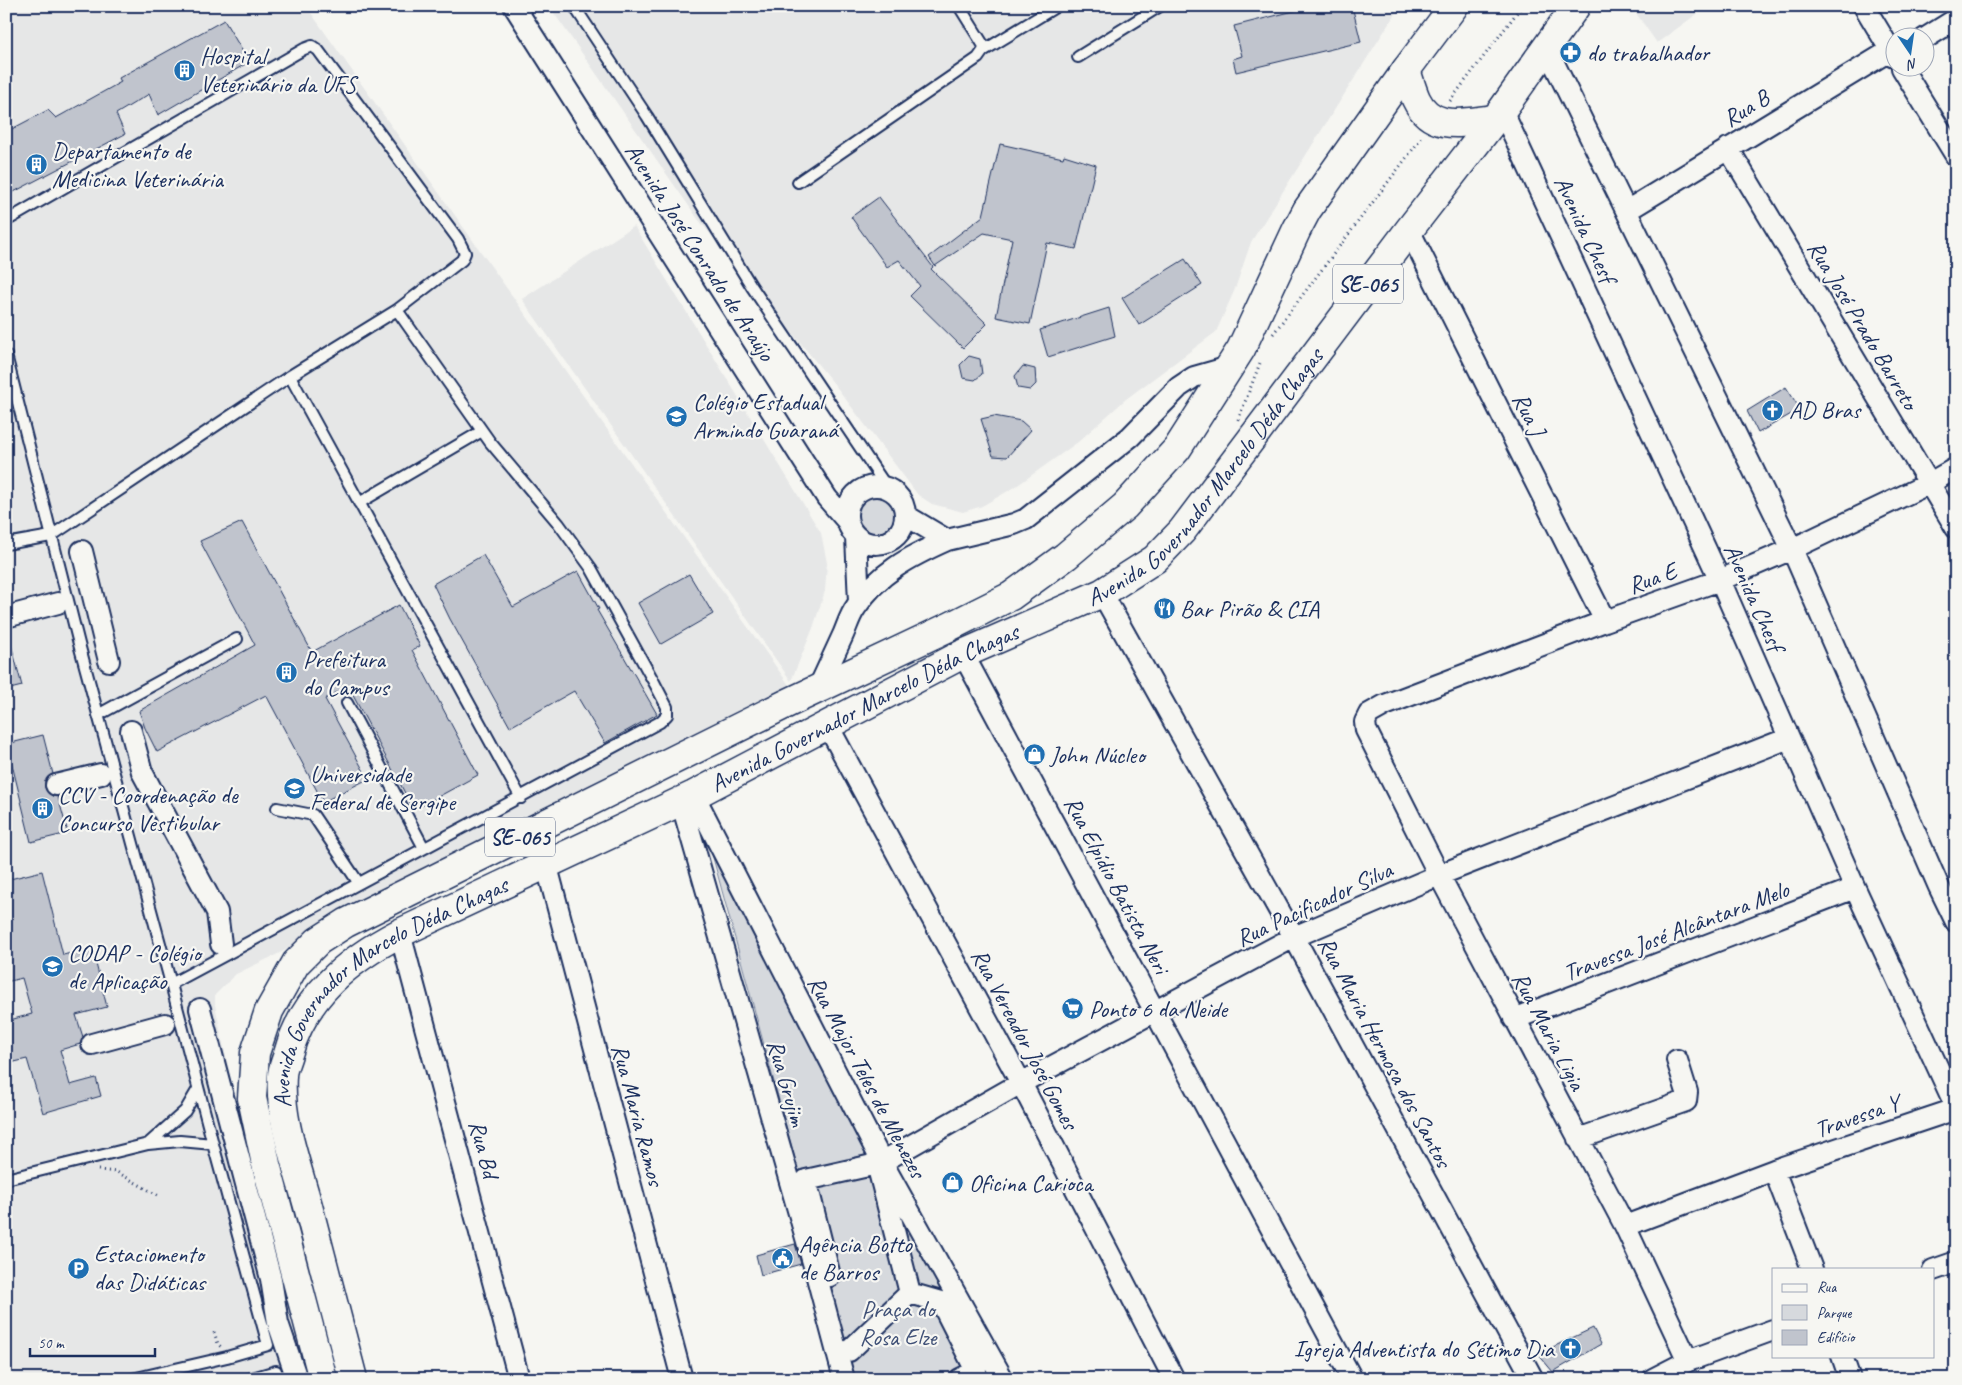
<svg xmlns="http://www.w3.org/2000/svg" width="1962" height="1385" viewBox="0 0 1962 1385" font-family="Caveat,sans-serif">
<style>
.built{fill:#e6e7e7}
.green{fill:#d6d9dd;stroke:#78849e}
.building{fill:#c0c4cd;stroke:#1b2f5e}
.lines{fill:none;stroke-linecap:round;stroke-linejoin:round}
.lane-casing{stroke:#1b2f5e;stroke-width:14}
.street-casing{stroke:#1b2f5e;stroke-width:24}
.primary-casing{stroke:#1b2f5e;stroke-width:31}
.path{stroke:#1b2f5e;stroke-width:3;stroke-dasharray:1 4;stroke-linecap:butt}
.lane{stroke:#f6f6f2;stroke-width:10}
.street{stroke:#f6f6f2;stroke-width:20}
.primary{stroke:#f6f6f2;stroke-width:28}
.labels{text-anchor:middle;stroke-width:4.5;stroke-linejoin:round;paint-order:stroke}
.shield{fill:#f6f6f2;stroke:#5d6b8a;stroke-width:1}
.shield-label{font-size:22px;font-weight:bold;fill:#1b2f5e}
.poi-label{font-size:24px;fill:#1b2f5e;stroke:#f6f6f2;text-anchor:start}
.street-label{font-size:24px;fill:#1b2f5e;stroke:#f6f6f2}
.park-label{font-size:24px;fill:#405177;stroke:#f6f6f2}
</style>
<rect width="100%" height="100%" fill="#f6f6f2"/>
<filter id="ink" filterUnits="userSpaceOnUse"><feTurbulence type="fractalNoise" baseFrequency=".02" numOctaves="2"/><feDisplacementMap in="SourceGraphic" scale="10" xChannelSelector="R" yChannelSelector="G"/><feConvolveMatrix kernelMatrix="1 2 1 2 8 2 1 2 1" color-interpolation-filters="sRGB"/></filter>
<g filter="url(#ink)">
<path class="built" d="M6,6H306L789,685L375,892L282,952L236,974L215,995V1005L244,1142L285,1311L297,1345L306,1379H6Z
M549,6H1400L1251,242L1235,289L1216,332L1126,399L1078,442L1015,487L982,506L963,512L932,504L918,495L835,385L698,219Z
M1631,6H1708L1657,43Z
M634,226L821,533L827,563L825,591L813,628L791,681L522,299Z"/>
<path class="green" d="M857 516a19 19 0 1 1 38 0a19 19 0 1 1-38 0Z
M712,854L984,1363L954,1379H855Z"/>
<path class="building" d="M1314,6H1352L1361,42L1236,72L1233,59L1242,56L1234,26Z
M224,20L249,62L158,115L149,94L116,114L125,134L6,196V132L48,110L56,118L121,82L119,78Z
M1000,144L1063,158L1064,155L1096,165L1076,249L1047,243L1030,324L996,317L1012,239L984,233L935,266L929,257L983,216Z
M879,197L933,267L931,269L987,324L963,348L910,296L920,286L899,260L887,267L851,217Z
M1185,259L1202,285L1139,325L1122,298Z
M1109,308L1115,336L1048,357L1040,330Z
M969,356L980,359L982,374L975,380L963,378L960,365Z
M1023,366L1035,369L1036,384L1030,390L1018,388L1015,376Z
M1786,387L1800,409L1758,433L1747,411Z
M994,416L1021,421L1031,430L1007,457L993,456L981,419Z
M242,522L312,652L399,605L420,646L412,650L478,775L414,810L348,686L325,699L368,779L323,802L266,695L157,752L145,728L139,711L255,645L200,541Z
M483,555L513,607L578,571L599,609L597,610L657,714L605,743L574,691L510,727L450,619L433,584Z
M689,574L713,614L661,644L638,603Z
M11,644L22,686L6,690V645Z
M43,735L53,774L45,781V788L52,796L58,797L68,833L31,842L7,744Z
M42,871L63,955L92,948L107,1007L76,1015L83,1037L80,1044L60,1050L70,1085L96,1078L101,1096L43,1113L27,1059L6,1064V1021L32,1014L22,978L6,982V880Z
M795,1244L801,1264L761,1275L756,1255Z
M1593,1328L1601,1344L1553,1372L1538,1354Z"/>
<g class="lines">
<defs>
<path id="lane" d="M574,6L647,116L752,287L888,489
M983,51L1057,6
M1078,57L1160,6
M798,182L978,58L983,51L984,46L959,6
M6,221L304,49L312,46L318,50L458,239L465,253L462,260L397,310L290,376L51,536L6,544
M6,355L79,644L171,984L213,1144L268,1345L227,1357L132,1379
M290,376L521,798
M359,503L482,431
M347,703L424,848
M98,715L237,639
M277,808L313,815L358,882
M171,984L660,722L667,715V707L655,684L591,568L559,524L490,442L397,310
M148,1144L185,1111L198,1089
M6,1179L148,1144L180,1141L213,1144
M249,1379L276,1371"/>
<path id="street" d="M514,6L827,498L847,521
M1864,6L1894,56
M1924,39L1956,19
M1546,47L1792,549L1939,887L1956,922
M1902,68L1956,156
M1502,110L1720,580L1855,888L1956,1107
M1728,148L1956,528
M1628,210L1891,50
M1409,230L1605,621
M847 515a29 29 0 1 1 58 0a29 29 0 1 1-58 0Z
M905,515L947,540L1014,524L1026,519L1130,437L1179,387L1194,377L1229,367
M856,537L859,602
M82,551L109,661
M1102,593L1294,937L1533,1379
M6,617L58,603
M963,654L1352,1379
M819,687C827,670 835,652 843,635C847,626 850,615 856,607C878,573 911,556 947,540
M827,724L1021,1083L1174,1379
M131,731L142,772L217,912L221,944
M56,785L101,774
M694,795L882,1162L1003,1379
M681,801L814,1266L844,1379
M546,863L682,1379
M400,933L519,1379
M200,1009L271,1279L278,1323L297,1379
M1514,1019L1855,888
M92,1044L165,1024
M1578,1139L1686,1101L1687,1092L1677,1060
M882,1162L1021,1083L1294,937L1439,875L1789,738
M1774,1170L1812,1269
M1625,1226L1774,1170L1956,1109
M1933,1270L1956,1262
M830,1276L806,1180L877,1164L910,1293
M910,1293L941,1302L976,1371L960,1379
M849,1351L910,1293
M1842,1356L1850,1379
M1688,1361L1625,1226L1439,875L1366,730L1365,722L1369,714L1385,705L1605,621L1720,580L1792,549L1928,484L1956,468
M1653,1379L1688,1361L1773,1330"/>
<g id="primary">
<path d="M1406,70C1409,79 1412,90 1416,99C1432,133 1465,122 1495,119"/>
<path d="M323,1379L266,1164L252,1098L255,1053L269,1011L296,963L318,941L346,923L788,703L949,627L1011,596L1066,556L1125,506L1177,449L1241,349L1297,229L1307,210L1406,70L1454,6"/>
<path id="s1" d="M353,1379C338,1321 323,1264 308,1206C297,1165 279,1119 282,1076C282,1069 286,1061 288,1054C304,996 348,960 400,933L694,795L963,654L1102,593L1155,559L1182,531L1409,230L1502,110L1576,6"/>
</g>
</defs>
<use href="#lane" class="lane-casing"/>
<use href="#street" class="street-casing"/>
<use href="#primary" class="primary-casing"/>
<path class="path" d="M1450,101L1522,6
M1273,334L1423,136
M1238,420L1260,363
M98,1170L117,1172L159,1196
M214,1332L218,1344L221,1347"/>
<use href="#lane" class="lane"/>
<use href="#street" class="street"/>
<use href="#primary" class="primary"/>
</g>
</g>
<defs>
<symbol id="pharmacy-disc" viewBox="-11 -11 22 22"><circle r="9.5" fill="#1f6fb2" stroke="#f6f6f2"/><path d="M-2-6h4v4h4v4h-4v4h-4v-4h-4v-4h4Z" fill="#fff"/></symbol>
<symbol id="building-disc" viewBox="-11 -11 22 22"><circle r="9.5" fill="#1f6fb2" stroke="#f6f6f2"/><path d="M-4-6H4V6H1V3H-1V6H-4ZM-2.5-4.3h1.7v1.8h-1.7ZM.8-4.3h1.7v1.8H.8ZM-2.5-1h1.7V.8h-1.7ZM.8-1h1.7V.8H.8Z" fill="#fff"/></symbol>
<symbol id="church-disc" viewBox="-11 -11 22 22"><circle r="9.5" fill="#1f6fb2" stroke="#f6f6f2"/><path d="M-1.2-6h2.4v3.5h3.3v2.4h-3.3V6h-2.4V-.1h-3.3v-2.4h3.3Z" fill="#fff"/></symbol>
<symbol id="school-disc" viewBox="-11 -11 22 22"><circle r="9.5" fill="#1f6fb2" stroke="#f6f6f2"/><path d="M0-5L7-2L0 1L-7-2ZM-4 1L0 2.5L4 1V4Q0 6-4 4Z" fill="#fff"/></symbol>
<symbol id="restaurant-disc" viewBox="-11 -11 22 22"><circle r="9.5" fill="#1f6fb2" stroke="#f6f6f2"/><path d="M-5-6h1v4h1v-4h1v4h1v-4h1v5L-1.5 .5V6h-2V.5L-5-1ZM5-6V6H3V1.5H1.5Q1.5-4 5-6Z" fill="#fff"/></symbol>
<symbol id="shop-disc" viewBox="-11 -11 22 22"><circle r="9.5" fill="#1f6fb2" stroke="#f6f6f2"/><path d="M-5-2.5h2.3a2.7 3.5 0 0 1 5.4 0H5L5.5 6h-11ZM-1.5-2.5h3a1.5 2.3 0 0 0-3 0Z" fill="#fff"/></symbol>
<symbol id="university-disc" viewBox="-11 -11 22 22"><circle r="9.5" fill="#1f6fb2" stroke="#f6f6f2"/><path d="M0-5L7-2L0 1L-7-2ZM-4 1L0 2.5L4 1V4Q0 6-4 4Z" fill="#fff"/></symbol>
<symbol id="supermarket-disc" viewBox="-11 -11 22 22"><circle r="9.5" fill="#1f6fb2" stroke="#f6f6f2"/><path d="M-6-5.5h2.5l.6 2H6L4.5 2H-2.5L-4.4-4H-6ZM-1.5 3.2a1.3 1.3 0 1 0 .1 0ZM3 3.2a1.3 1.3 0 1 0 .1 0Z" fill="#fff"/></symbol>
<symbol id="civic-disc" viewBox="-11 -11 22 22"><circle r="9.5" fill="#1f6fb2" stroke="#f6f6f2"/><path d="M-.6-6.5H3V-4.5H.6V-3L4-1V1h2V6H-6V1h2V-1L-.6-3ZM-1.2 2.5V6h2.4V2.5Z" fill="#fff"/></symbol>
<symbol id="parking-disc" viewBox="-11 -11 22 22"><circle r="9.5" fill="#1f6fb2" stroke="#f6f6f2"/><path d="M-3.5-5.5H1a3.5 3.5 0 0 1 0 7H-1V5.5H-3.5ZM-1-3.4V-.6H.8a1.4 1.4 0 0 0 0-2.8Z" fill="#fff"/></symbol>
</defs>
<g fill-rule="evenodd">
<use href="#pharmacy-disc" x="1558" y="40" width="25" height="25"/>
<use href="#building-disc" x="172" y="58" width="25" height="25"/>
<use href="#building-disc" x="24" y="152" width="25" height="25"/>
<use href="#church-disc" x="1760" y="398" width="25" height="25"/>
<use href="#school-disc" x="664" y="404" width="25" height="25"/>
<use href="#restaurant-disc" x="1152" y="596" width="25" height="25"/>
<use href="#building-disc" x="274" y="660" width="25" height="25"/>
<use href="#shop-disc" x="1022" y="742" width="25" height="25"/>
<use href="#university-disc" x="282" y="776" width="25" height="25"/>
<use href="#building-disc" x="30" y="796" width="25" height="25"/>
<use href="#school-disc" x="40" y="954" width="25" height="25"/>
<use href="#supermarket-disc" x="1060" y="996" width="25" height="25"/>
<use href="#shop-disc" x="940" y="1170" width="25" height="25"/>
<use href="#civic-disc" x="770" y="1246" width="25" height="25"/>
<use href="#parking-disc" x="66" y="1256" width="25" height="25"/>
<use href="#church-disc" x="1558" y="1336" width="25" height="25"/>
</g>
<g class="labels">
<g class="shield">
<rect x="1333" y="264.5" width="70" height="39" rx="4"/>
<rect x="485" y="817.5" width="70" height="39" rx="4"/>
</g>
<g class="shield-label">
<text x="1368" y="292">SE-065</text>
<text x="520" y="845">SE-065</text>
</g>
<g class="poi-label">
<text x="1587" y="61">do trabalhador</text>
<text x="200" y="64">Hospital<tspan x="200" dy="28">Veterinário da UFS</tspan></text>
<text x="52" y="159">Departamento de<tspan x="52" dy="28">Medicina Veterinária</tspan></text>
<text x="693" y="410">Colégio Estadual<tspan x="693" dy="28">Armindo Guaraná</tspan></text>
<text x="1789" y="418">AD Bras</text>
<text x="1180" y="617">Bar Pirão &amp; CIA</text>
<text x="303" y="667">Prefeitura<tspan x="303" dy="28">do Campus</tspan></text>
<text x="1050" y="763">John Núcleo</text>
<text x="310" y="782">Universidade<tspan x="310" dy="28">Federal de Sergipe</tspan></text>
<text x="58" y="803">CCV - Coordenação de<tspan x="58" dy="28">Concurso Vestibular</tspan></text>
<text x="68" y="961">CODAP - Colégio<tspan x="68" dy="28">de Aplicação</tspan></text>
<text x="1089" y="1017">Ponto 6 da Neide</text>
<text x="969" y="1191">Oficina Carioca</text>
<text x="799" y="1252">Agência Botto<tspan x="799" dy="28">de Barros</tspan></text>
<text x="94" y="1262">Estaciomento<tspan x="94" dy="28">das Didáticas</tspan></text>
<text x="1554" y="1357" text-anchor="end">Igreja Adventista do Sétimo Dia</text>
</g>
<g class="street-label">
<text transform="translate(1746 108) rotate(-31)" y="8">Rua B</text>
<text transform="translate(1585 229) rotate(65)" y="8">Avenida Chesf</text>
<text transform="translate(700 252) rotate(57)" y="8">Avenida José Conrado de Araújo</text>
<text transform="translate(1863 325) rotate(59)" y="8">Rua José Prado Barreto</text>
<text transform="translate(1529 414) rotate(63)" y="8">Rua J</text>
<text dy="8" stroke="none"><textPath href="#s1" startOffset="1441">Avenida Governador Marcelo Déda Chagas</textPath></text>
<text transform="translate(1652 578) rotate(-20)" y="8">Rua E</text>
<text transform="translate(1754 597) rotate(66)" y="8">Avenida Chesf</text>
<text dy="8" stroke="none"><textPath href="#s1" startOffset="1021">Avenida Governador Marcelo Déda Chagas</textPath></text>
<text transform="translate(1117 885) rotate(62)" y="8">Rua Elpídio Batista Neri</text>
<text transform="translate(1314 904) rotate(-25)" y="8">Rua Pacificador Silva</text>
<text transform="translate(1676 931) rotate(-21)" y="8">Travessa José Alcântara Melo</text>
<text dy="8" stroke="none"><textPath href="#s1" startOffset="451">Avenida Governador Marcelo Déda Chagas</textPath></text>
<text transform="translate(1549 1031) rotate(62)" y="8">Rua Maria Ligia</text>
<text transform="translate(1025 1039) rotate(62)" y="8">Rua Vereador José Gomes</text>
<text transform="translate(1385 1052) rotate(62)" y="8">Rua Maria Hermosa dos Santos</text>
<text transform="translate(867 1077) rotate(62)" y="8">Rua Major Teles de Menezes</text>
<text transform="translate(787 1083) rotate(74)" y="8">Rua Grujim</text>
<text transform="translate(638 1115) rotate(75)" y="8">Rua Maria Ramos</text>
<text transform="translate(1857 1116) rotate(-19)" y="8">Travessa Y</text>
<text transform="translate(484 1149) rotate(75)" y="8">Rua Bd</text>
</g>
<g class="park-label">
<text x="898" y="1317">Praça do<tspan x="898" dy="28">Rosa Elze</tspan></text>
</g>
</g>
<rect width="1962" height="1385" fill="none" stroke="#f6f6f2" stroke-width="25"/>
<rect x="12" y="12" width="1937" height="1360" fill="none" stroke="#1b2f5e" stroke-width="2" filter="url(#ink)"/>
<rect x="1772" y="1268" width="162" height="90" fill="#f6f6f2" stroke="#9ea6b7"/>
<rect x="1782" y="1284" width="25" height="8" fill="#f6f6f2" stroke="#9ea6b7"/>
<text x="1817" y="1292" font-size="15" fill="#1b2f5e">Rua</text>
<rect x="1782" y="1305" width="25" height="15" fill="#d6d9dd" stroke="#9ea6b7"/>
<text x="1817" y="1318" font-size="15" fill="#1b2f5e">Parque</text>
<rect x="1782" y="1330" width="25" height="15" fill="#c0c4cd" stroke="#9ea6b7"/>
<text x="1817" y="1342" font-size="15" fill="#1b2f5e">Edifício</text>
<g transform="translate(1910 52) rotate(167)"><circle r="24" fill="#f6f6f2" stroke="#9ea6b7"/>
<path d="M0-4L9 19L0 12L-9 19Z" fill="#1f6fb2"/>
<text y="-8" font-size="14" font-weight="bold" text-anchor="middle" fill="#1b2f5e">N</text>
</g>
<path d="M30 1348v8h125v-8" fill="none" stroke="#1b2f5e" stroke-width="2.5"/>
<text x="38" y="1348" font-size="15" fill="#1b2f5e" stroke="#f6f6f2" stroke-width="4" paint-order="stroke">50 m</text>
</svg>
